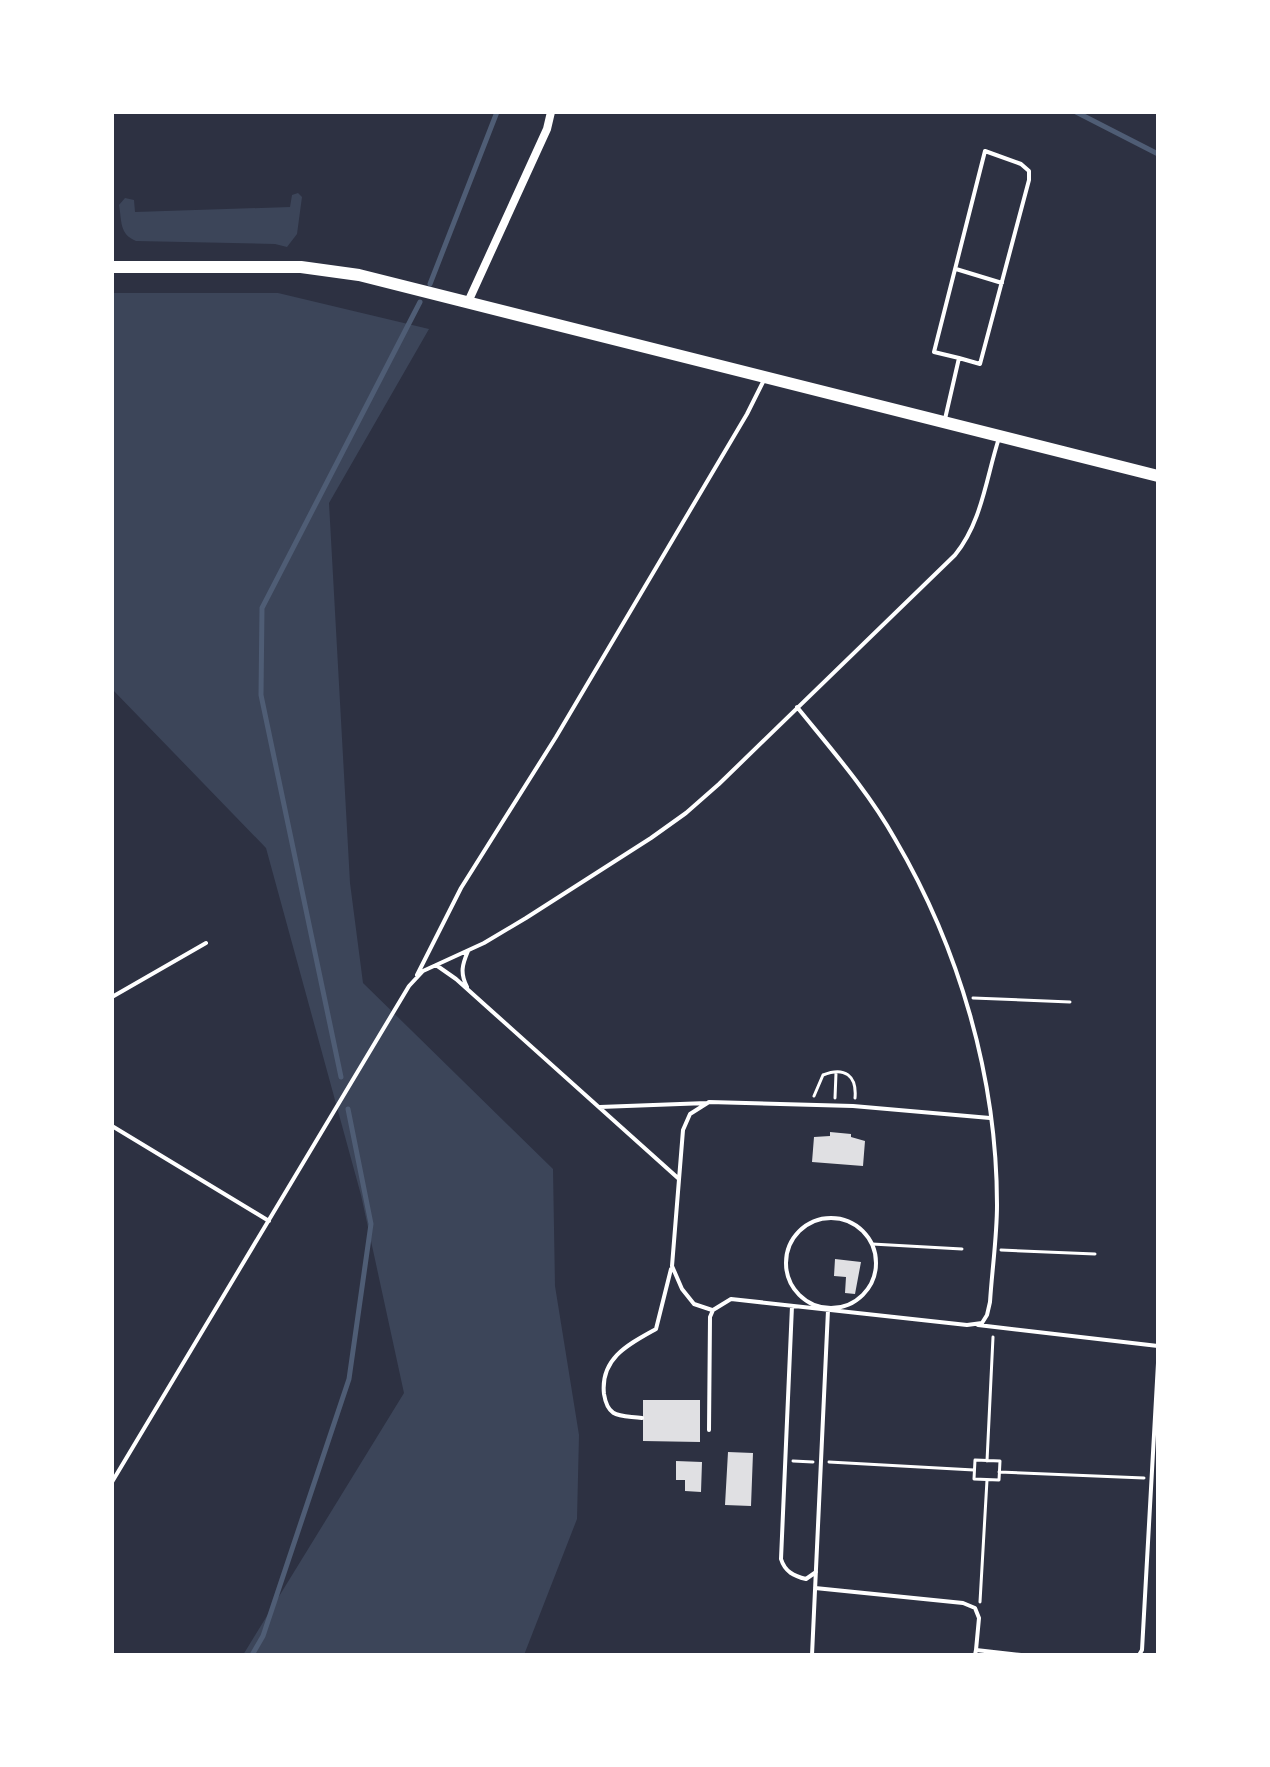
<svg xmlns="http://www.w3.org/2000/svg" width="1270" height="1767" viewBox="0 0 1270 1767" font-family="Jost,sans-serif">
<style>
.green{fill:#3c4559}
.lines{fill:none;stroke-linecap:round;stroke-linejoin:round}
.stream{stroke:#4f5d75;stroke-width:5}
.building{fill:#e0e0e3}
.path{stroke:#fff;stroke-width:3}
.service{stroke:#fff;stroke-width:4}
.minor{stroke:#fff;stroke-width:8}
.secondary{stroke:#fff;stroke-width:12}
</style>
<rect width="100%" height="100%" fill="#2d3142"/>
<path class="green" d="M298,193L302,197L297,234L287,247L275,244L136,241C119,234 122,221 119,205L125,198L134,200L135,212L290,207L292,195Z
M112,293H278L429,329L329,503L350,883L363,983L553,1169L555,1286L579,1435L577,1519L524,1655H243L404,1393L361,1195L266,848L112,689Z"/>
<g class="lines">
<path class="stream" d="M1076,112L1158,154
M430,284L497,112
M341,1077L261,695L262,608L420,302
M252,1655L263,1636L349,1379L371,1224L348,1109"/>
</g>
<path class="building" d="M830,1132L851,1134V1137L865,1141L863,1166L812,1162L814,1137L830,1136Z
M835,1259L861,1262L855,1294L845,1293L846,1277L834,1276Z
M643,1400H700V1442L643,1441Z
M728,1452L753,1453L751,1506L725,1505Z
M676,1461L702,1462L701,1492L685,1491V1480H676Z"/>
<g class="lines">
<path class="path" d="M973,998L1070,1002
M814,1096L823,1075C845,1066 857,1076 855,1098
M835,1098L836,1073
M872,1244L962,1249
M1001,1250L1095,1254
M975,1460L1000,1461L999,1480L974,1479Z
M793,1461L813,1462
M987,1461L993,1337
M829,1462L974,1470
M999,1472L1144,1478
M980,1602L987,1480"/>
<path class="service" d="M956,269L1002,283
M945,419L959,358L980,364L1029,180V171L1021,164L985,151L934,352L959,358
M436,965L456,979L679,1179
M417,975L461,888L556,737L747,414L765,378
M467,987C460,973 462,965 468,951
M112,997L206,943
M600,1107L707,1103
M112,1126L269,1221
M786 1263a45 45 0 1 1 90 0a45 45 0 1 1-90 0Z
M792,1306L781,1559C785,1572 794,1576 806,1579L816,1572
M712,1310L694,1304L682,1289L672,1266L683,1130L690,1114L709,1102L853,1106L990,1118
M978,1325L1158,1346
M642,1418C620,1415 608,1419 604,1394C600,1358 629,1344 656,1329L671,1269
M709,1430L710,1317L713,1310L731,1299L967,1325L982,1323L987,1315L990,1302C992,1270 997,1237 997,1205C997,1077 959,948 895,839C868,791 831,749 797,707
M112,1482L409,986L423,971L484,943L526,918L651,838L686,813L719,784L955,555C982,522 986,478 999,438
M815,1588L963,1603L975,1608L979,1618L976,1650
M812,1655L828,1310
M975,1655L976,1650L1021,1655
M1139,1655L1142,1650L1158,1363"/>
<path class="minor" d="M468,302L547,129L551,112"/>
<path class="secondary" d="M112,267H301L359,275L1158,476"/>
</g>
<rect width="1270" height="1767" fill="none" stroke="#ffffff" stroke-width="228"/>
</svg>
